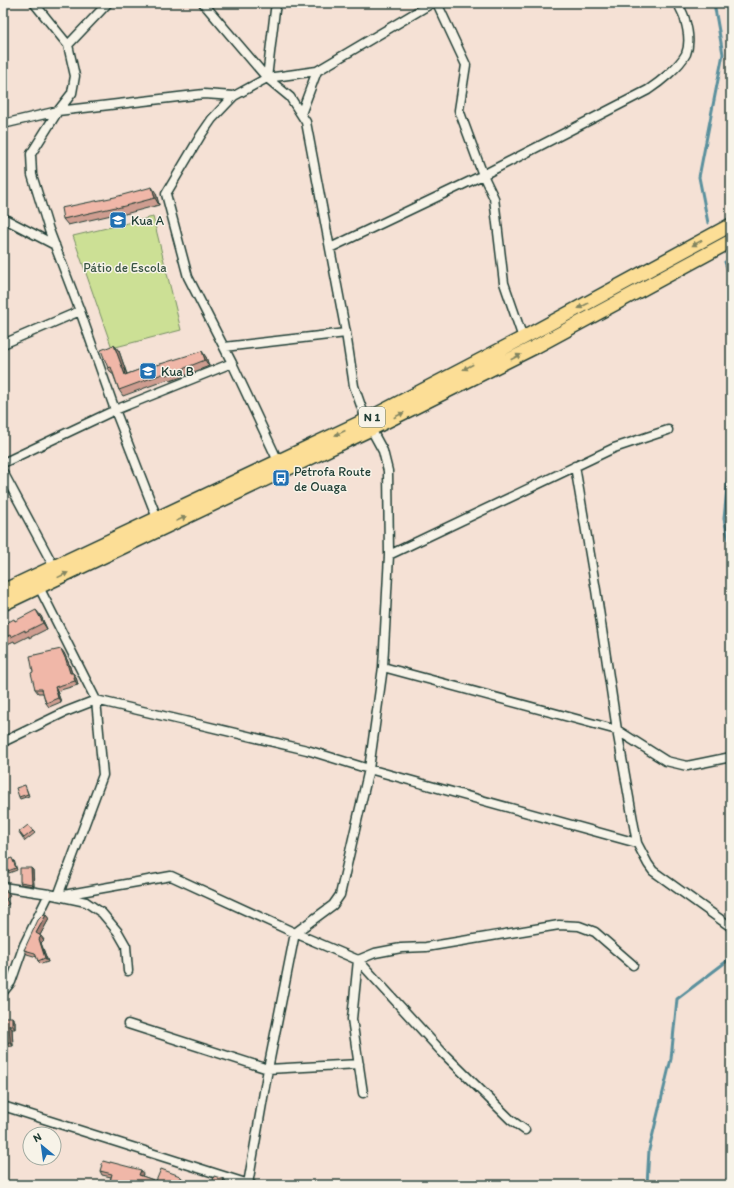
<svg xmlns="http://www.w3.org/2000/svg" width="734" height="1188" viewBox="0 0 734 1188" font-family="Itim,sans-serif">
<style>
.green{fill:#cce095;stroke:#768e64}
.lines{fill:none;stroke-linecap:round;stroke-linejoin:round}
.stream{stroke:#5a909d;stroke-width:3}
.minor-casing{stroke:#1f3d34;stroke-width:11}
.trunk-casing{stroke:#1f3d34;stroke-width:16}
.minor{stroke:#f7f3e8;stroke-width:8}
.trunk{stroke:#fcde96;stroke-width:13}
.wall{fill:#ce9d90;stroke:#1f3d34}
.shaded-wall{fill:#a88076;stroke:#1f3d34}
.building{fill:#f0b7a8;stroke:#1f3d34}
.oneway{fill:#828560}
.labels{text-anchor:middle;stroke-width:3;stroke-linejoin:round;paint-order:stroke}
.shield{fill:#f7f3e8;stroke:#60746a;stroke-width:1}
.shield-label{font-size:12px;font-weight:bold;fill:#1f3d34}
.poi-label{font-size:13px;fill:#1f3d34;stroke:#f7f3e8;text-anchor:start}
.park-label{font-size:13px;fill:#395543;stroke:#f7f3e8}
</style>
<rect width="100%" height="100%" fill="#f5e1d5"/>
<filter id="ink" filterUnits="userSpaceOnUse"><feTurbulence type="fractalNoise" baseFrequency=".025" numOctaves="2"/><feDisplacementMap in="SourceGraphic" scale="8" xChannelSelector="R" yChannelSelector="G"/><feConvolveMatrix kernelMatrix="1 2 1 2 8 2 1 2 1" color-interpolation-filters="sRGB"/></filter>
<g filter="url(#ink)">
<path class="green" d="M153,217L181,330L112,348L73,236Z"/>
<g class="lines">
<path class="stream" d="M708,223L699,177L723,54L714,3
M725,262L731,278
M731,469L728,478L724,519L731,550
M647,1185L649,1150L671,1059L677,999L731,958"/>
<defs>
<path id="minor" d="M34,3L68,45L75,76L72,93L58,111L31,154L32,175L49,230L80,311L115,410L157,518
M203,3L267,78L290,97L306,122L346,333L354,386L366,420
M437,3L466,65L459,110L483,175L494,198L504,283L523,338
M68,45L108,3
M267,78L275,10L277,3
M301,114L317,71
M3,124L58,111L204,94L234,96
M3,218L55,245
M330,248L483,175L648,90C660,82 679,67 686,54C690,44 688,30 685,20C684,14 680,9 678,3
M3,344L80,311
M224,347L346,333
M278,461L232,363L188,277L166,194L201,135L212,119L234,96L267,78L317,71L432,3
M3,463L115,410L232,363
M575,466L596,590L617,730L666,761L687,766L731,757
M3,472L54,567
M389,555L614,448L668,430
M39,587L96,700L103,775L58,896
M383,667L617,730L637,843L648,864L653,871L731,927
M3,742L65,712L96,700L307,750L369,769L637,843
M3,887L49,894L86,902L102,913L118,932L126,946L128,971
M58,896L171,876L295,933L358,960L442,1052L511,1120L525,1130
M3,992L11,982L24,945L49,894
M128,1024L268,1069L359,1064
M363,1093L352,1019L358,960L375,953L401,948L426,947L559,925L579,926L595,932L633,965
M3,1106L252,1185
M248,1184L268,1069L295,933L333,905L340,895L369,769L383,667L389,555L388,471L383,451L371,429"/>
<path id="trunk" d="M3,591L366,420L523,338L731,225
M3,604L371,429L535,347L731,241"/>
</defs>
<use href="#minor" class="minor-casing"/>
<use href="#trunk" class="trunk-casing"/>
<use href="#minor" class="minor"/>
<use href="#trunk" class="trunk"/>
</g>
<path class="wall" d="M156,193L159,205L121,215L120,213L68,225L63,219Z
M114,345L119,351L127,374L155,365L206,357L209,366L179,378L170,381L169,379L123,396L119,390L113,374H112L108,368Z
M41,616L47,629L29,638V636L15,643L14,641L3,646V625L15,621Z
M61,649L64,653L69,664L72,673H73L76,677L78,685L57,691L61,702L49,707L46,703L43,693H38L35,689L33,672Z
M26,788L29,796L20,799L19,797Z
M33,831L35,833L25,841L19,832Z
M14,860L17,870L9,873L8,871Z
M33,870L34,886L21,884L20,882Z
M3,888L5,889L10,896L6,899L9,904L3,908Z
M46,915L49,919L40,935L44,940L41,943L48,962L41,964L38,961L37,957L27,954L24,950Z
M3,1017L15,1021V1029H12L13,1046L3,1047Z
M100,1171L143,1174L142,1176L156,1181L180,1176L183,1179L181,1185H109L111,1177L102,1175Z"/>
<path class="shaded-wall" d="M152,187L156,193L159,205L155,198Z
M114,345L119,351L129,381L125,375Z
M202,351L206,357L209,366L205,360Z
M36,610L41,616L47,629L43,623Z
M61,649L64,653L69,664L73,677L70,673Z
M73,673L76,677L78,685L75,681Z
M55,687L57,691L61,702L58,698Z
M31,868L33,870L34,886L32,884Z
M46,915L49,919L39,937L36,933Z
M41,936L44,940L41,943L48,962L45,958L39,939Z
M12,1017L15,1021V1029L12,1025Z
M9,1025L12,1029L13,1046L10,1042Z
M141,1170L143,1174L141,1178L139,1175Z
M180,1176L183,1179L181,1185H177Z
M224,1179L227,1183L226,1185H222Z"/>
<path class="building" d="M152,187L155,198L117,208L116,207L63,219L61,208L115,197Z
M114,345L125,375L154,364V366L202,351L205,360L175,372L166,375L165,373L119,390L111,367L108,368L101,350Z
M36,610L43,623L25,632V630L11,637L10,635L3,638V625L14,619L15,621Z
M61,649L66,660L70,673H73L75,681L55,687L58,698L46,703L42,689H35L31,673L33,672L30,656Z
M25,785L28,794L19,797L16,788Z
M28,825L33,831L24,838L19,832Z
M12,858L16,868L8,871L4,861Z
M20,868H31L32,884L20,882Z
M3,888L5,889L7,892L3,894Z
M3,896L6,900L3,902Z
M44,914L46,915L36,933L41,936L39,939L45,958L38,961L35,953L24,950L38,920Z
M3,1017H12V1025H9L10,1042L3,1043Z
M103,1161L110,1163V1162L141,1170L139,1175L156,1181L161,1169L180,1176L177,1185H109L112,1174L100,1171Z
M214,1176L224,1179L222,1185H212Z
M10,1181L15,1183V1185H7Z"/>
<defs><path id="oneway-solid" d="M-6-.8H1V-3.2L6.5 0L1 3.2V.8H-6Z"/></defs>
<g class="oneway">
<use href="#oneway-solid" transform="translate(697 243) rotate(151)"/>
<use href="#oneway-solid" transform="translate(583 306) rotate(152)"/>
<use href="#oneway-solid" transform="translate(516 357) rotate(-27)"/>
<use href="#oneway-solid" transform="translate(468 367) rotate(152)"/>
<use href="#oneway-solid" transform="translate(399 415) rotate(-27)"/>
<use href="#oneway-solid" transform="translate(340 433) rotate(155)"/>
<use href="#oneway-solid" transform="translate(181 519) rotate(-25)"/>
<use href="#oneway-solid" transform="translate(63 575) rotate(-26)"/>
</g>
</g>
<defs>
<symbol id="school-square" viewBox="-11 -11 22 22"><rect x="-9" y="-9" width="18" height="18" rx="4" fill="#1f6fb2" stroke="#f7f3e8"/><path d="M0-5L7-2L0 1L-7-2ZM-4 1L0 2.5L4 1V4Q0 6-4 4Z" fill="#fff"/></symbol>
<symbol id="bus-square" viewBox="-11 -11 22 22"><rect x="-9" y="-9" width="18" height="18" rx="4" fill="#1f6fb2" stroke="#f7f3e8"/><path d="M-5-6H5V4H4V6H2V4H-2V6H-4V4H-5ZM-3.5-4V0h7V-4ZM-3.5 1.2v1.5H-2V1.2ZM2 1.2v1.5H3.5V1.2Z" fill="#fff"/></symbol>
</defs>
<g fill-rule="evenodd">
<use href="#school-square" x="108" y="210" width="20" height="20"/>
<use href="#school-square" x="138" y="361" width="20" height="20"/>
<use href="#bus-square" x="271" y="468" width="20" height="20"/>
</g>
<g class="labels">
<rect class="shield" x="359" y="407" width="26" height="20" rx="3"/>
<g class="shield-label">
<text x="372" y="421">N 1</text>
</g>
<g class="poi-label">
<text x="131" y="225">Kua A</text>
<text x="161" y="376">Kua B</text>
<text x="294" y="476">Petrofa Route<tspan x="294" dy="15">de Ouaga</tspan></text>
</g>
<g class="park-label">
<text x="125" y="272">Pátio de Escola</text>
</g>
</g>
<rect width="734" height="1188" fill="none" stroke="#f7f3e8" stroke-width="16"/>
<rect x="8" y="8" width="718" height="1172" fill="none" stroke="#1f3d34" stroke-width="1.5" filter="url(#ink)"/>
<g transform="translate(42 1146) rotate(331)"><circle r="19" fill="#f7f3e8" stroke="#a1aaa0"/>
<path d="M0-3L7 15L0 10L-7 15Z" fill="#1f6fb2"/>
<text y="-6" font-size="11" font-weight="bold" text-anchor="middle" fill="#1f3d34">N</text>
</g>
</svg>
